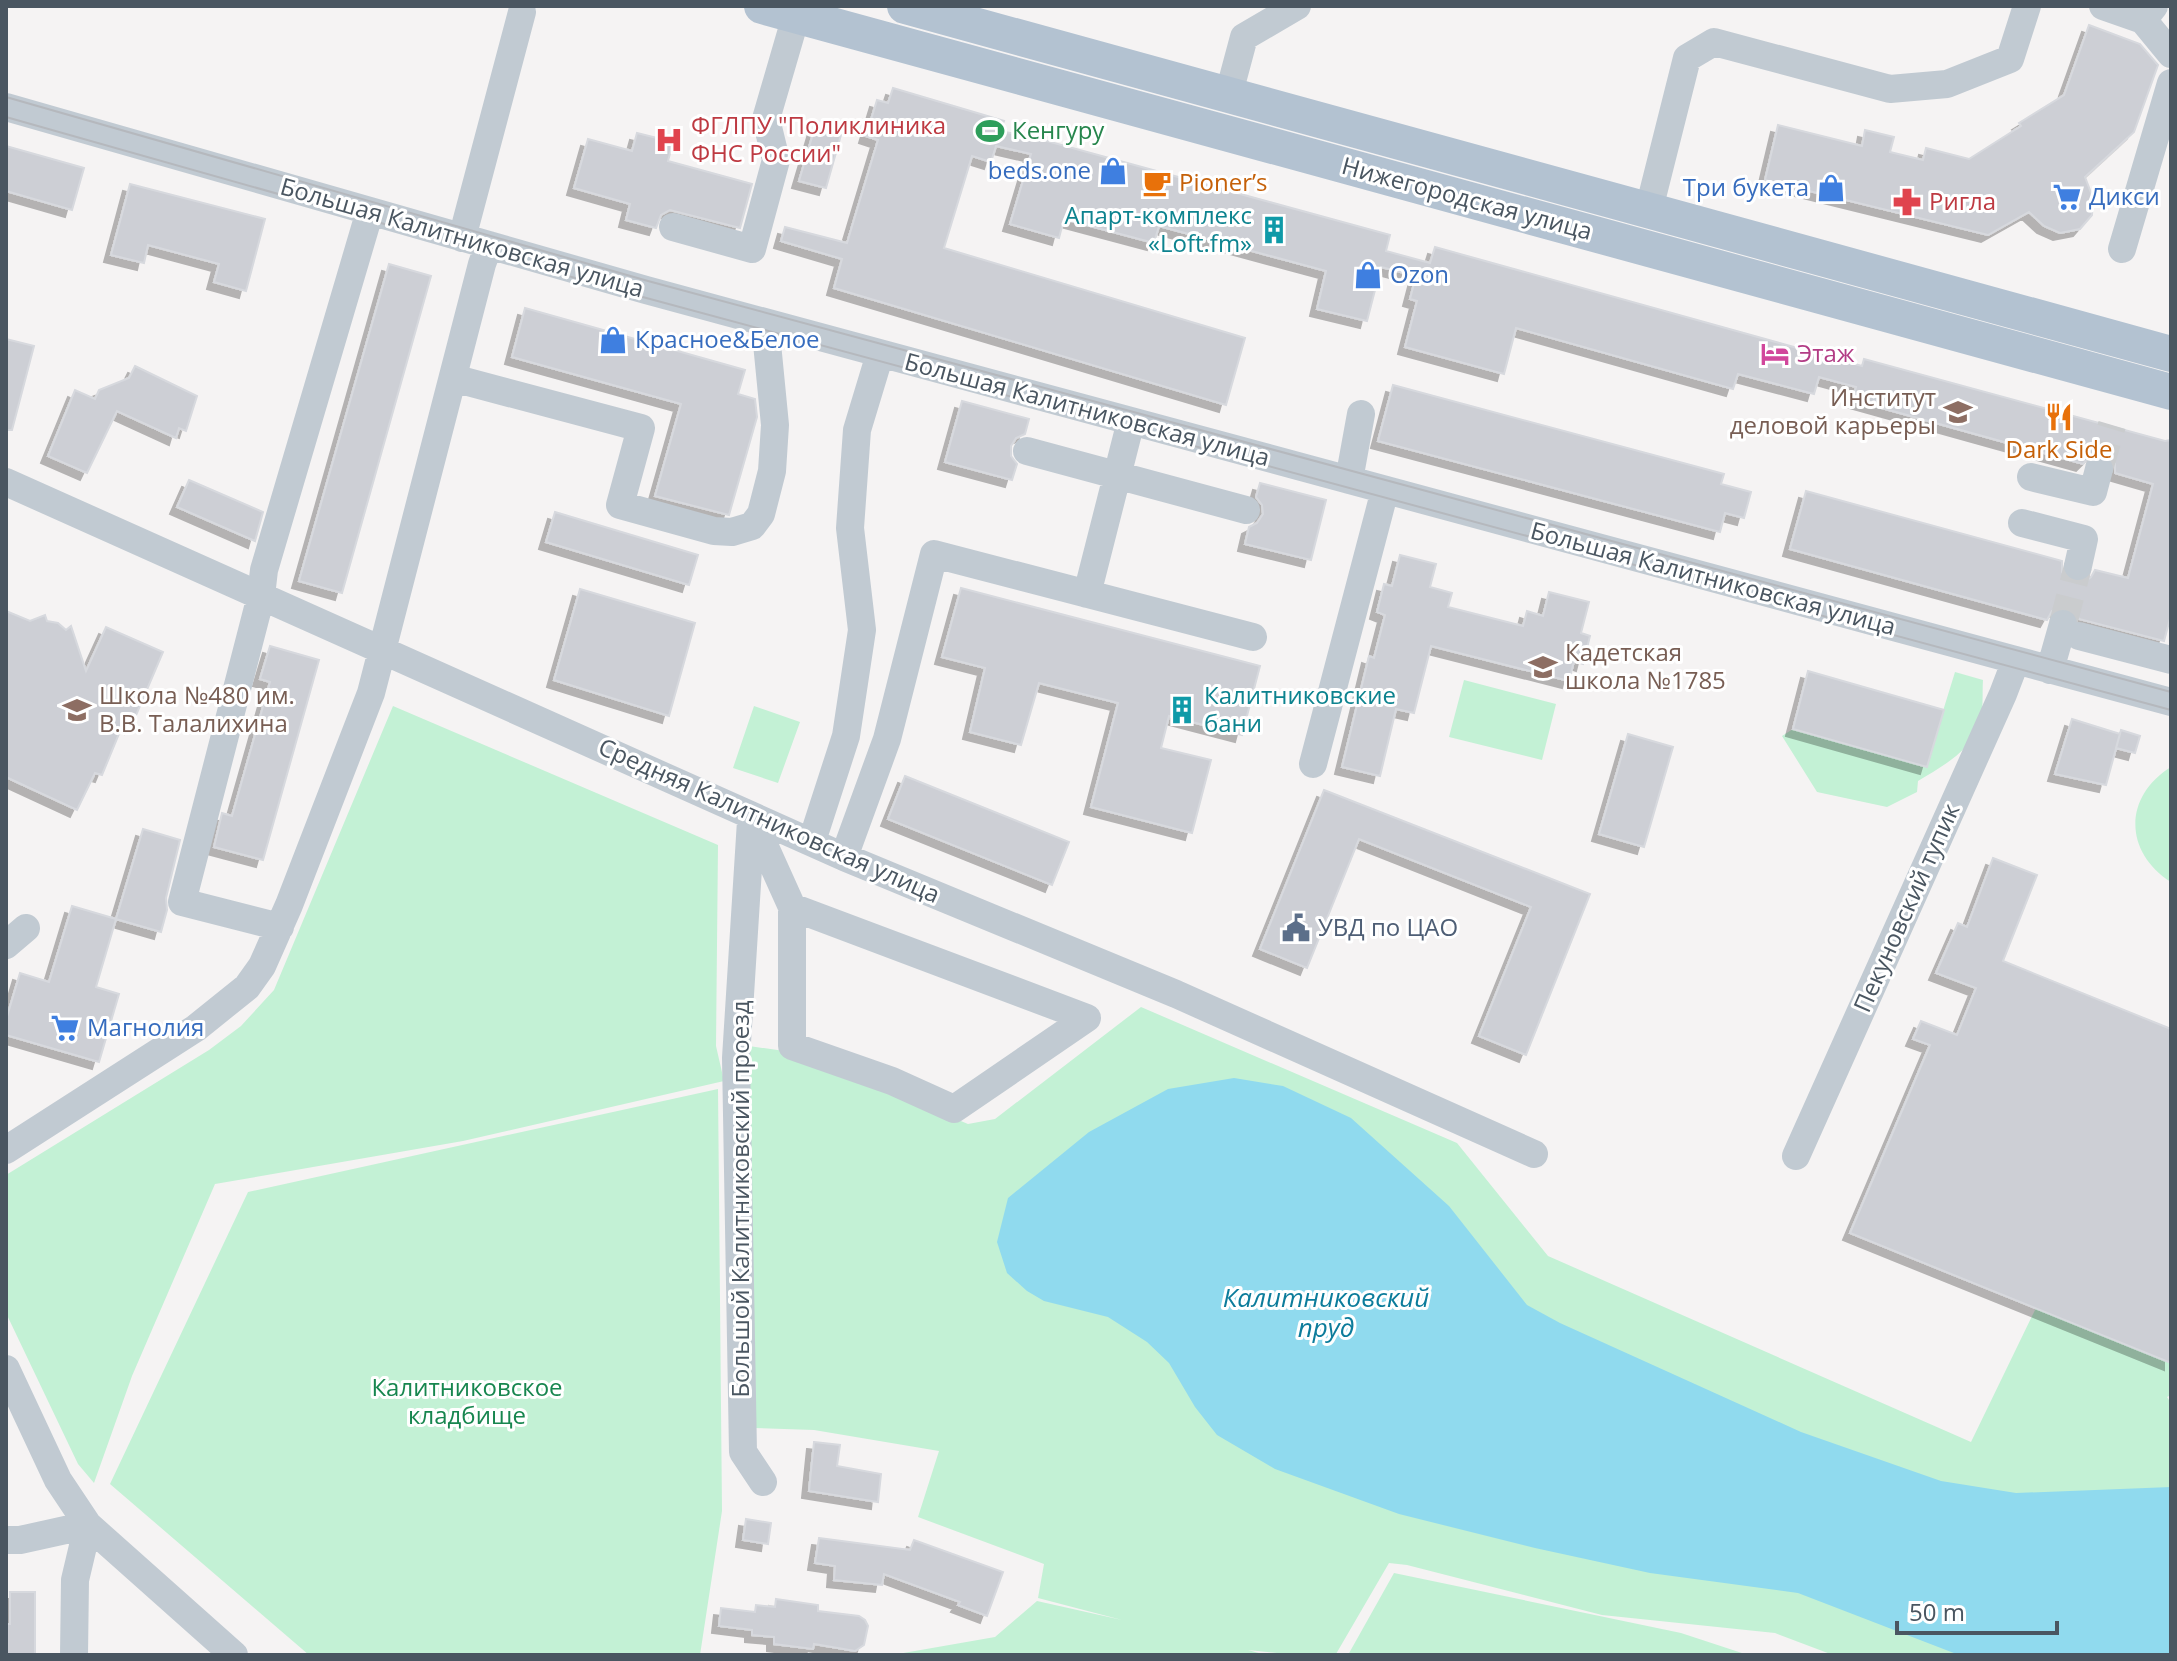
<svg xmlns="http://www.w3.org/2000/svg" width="2177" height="1661" viewBox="0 0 2177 1661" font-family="'Open Sans',sans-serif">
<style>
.green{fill:#c3f1d5}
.water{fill:#90daee}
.building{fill:#cdcfd5;stroke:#d7d9de;stroke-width:2;filter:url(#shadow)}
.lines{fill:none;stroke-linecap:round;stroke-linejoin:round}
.minor-tunnel{stroke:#caccce;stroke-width:28;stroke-dasharray:28 14;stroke-linecap:butt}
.minor{stroke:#c1cad2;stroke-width:28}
.major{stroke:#b3c2d1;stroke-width:36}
.tram{stroke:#b5b8bd;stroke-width:2}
.labels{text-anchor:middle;stroke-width:6;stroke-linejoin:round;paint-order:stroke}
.health-label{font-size:24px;fill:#be3a42;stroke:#fff;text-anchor:start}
.leisure-label{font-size:24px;fill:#27864d;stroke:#fff;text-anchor:start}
.shop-label{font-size:24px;fill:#366cbe;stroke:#fff;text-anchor:start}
.food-label{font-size:24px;fill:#c56008;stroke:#fff;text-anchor:start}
.street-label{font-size:24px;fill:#4a5661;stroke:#fff}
.culture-label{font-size:24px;fill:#0d838f;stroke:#fff;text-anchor:end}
.hotel-label{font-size:24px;fill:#b23c85;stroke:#fff;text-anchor:start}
.education-label{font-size:24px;fill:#785e54;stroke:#fff;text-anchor:start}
.service-label{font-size:24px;fill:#4e5e75;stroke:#fff;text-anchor:start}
.park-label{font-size:24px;fill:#17864f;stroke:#fff}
.water-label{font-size:26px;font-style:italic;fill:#0c7c9b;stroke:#fff}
</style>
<defs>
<filter id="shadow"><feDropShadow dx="-7" dy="7" stdDeviation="0" flood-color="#0004"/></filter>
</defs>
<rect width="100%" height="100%" fill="#f5f3f3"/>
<path class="green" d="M1955,672L1983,680C1982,694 1984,712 1979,725C1970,752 1941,767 1918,781L1917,792L1887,807L1817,792L1782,736L1793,729L1926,766Z
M1464,680L1556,704L1542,760L1449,737Z
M393,706L718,845L716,1046L724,1081L463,1141L215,1184L132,1376L94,1483L78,1464L6,1313V1175L209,1050L241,1026L274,990Z
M754,706L800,722L778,783L733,768Z
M2171,767V882C2124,852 2123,797 2171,767Z
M1141,1007L1457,1143L1548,1256L1971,1442L2036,1308L2171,1363V1395L2167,1397L2171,1403V1655H1833L1775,1633L1602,1615L1407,1565L1389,1563L1336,1654L1333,1655H1295L1248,1650L1266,1655H892L995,1637L1037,1601L1122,1620L1038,1598L1044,1564L918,1517L939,1451L814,1430L753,1428L749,1046L798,1053L968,1124L995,1119Z
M718,1089L722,1511L700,1655H309L110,1484L248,1192Z
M1394,1573L1681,1633L1748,1655H1348Z"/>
<path class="water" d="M1234,1078L1283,1086L1351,1118L1449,1206L1527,1305L1560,1323L1801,1432L1941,1481L2016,1493L2171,1487V1655H1959L1798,1593L1650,1573L1535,1548L1399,1514L1275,1469L1217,1435L1195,1407L1169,1363L1147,1342L1108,1317L1044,1301L1027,1291L1007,1273L997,1242L1008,1198L1089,1132L1168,1089Z"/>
<path class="building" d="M2089,25L2140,44L2158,65L2134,132L2085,177L2093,198L2092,215L2080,229L2060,233L2044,226L2029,212L1988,235L1765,180L1778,125L1862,146L1865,130L1894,137L1890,152L1923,160L1926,148L1969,159L2021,126L2019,123L2064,95Z
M893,88L1004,121L1000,131L1036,138L1390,235L1386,251L1430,263L1435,247L1862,366L1864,359L2165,441L2171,440V615L2164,641L2079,619L2075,612L2067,608L2052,611L2047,620L1790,549L1806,491L2062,561V572L2074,582H2084L2091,577L2095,570L2128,578L2153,484L2115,473V464L2104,453H2094L2083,464L1853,400L1856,387L1819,377L1814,394L1738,374L1733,389L1516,328L1504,374L1405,347L1417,301L1410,299L1416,276L1381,267L1367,321L1317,309L1326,271L1159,226L1154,243L1064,219L1059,238L1010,224L1031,154L996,146L991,162L972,156L944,248L1245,338L1226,405L834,288L842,259L781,241L785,227L847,243L878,140L866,136L877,100L888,103Z
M815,127L841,135L826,188L799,181Z
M637,133L673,142L668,161L752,184L740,228L670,210L661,215L656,228L626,220L630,204L574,188L588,139L632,151Z
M6,146L84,168L72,210L6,191Z
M130,184L265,219L246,291L214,282L219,264L148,245L144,263L111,255Z
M389,264L431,276L342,593L299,581Z
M525,308L745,370L738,394L755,399L757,417L729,515L655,496L681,404L512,357Z
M6,339L34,346L12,430H6Z
M135,366L197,396L186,431L179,428L176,438L117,411L87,473L48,456L75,390L95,399L99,390L129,378Z
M1393,385L1724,474L1721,484L1751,492L1744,518L1725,513L1720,532L1378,441Z
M962,401L1029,419L1025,434L1016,438L1011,446V456L1017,464L1012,480L945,462Z
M189,480L263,512L255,541L177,507Z
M1260,483L1326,500L1311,560L1245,544L1249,527L1257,523L1263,514L1262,505L1256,497Z
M555,512L698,555L689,585L546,542Z
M1400,555L1436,564L1430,587L1452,593L1448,607L1523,626L1527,611L1543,616L1549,592L1589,602L1581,633L1590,636L1583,664L1574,661L1569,681L1431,646L1414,713L1396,709L1380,776L1342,767L1369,656L1374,658L1385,615L1377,612L1384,584L1392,586Z
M961,588L1260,666L1242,735L1169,716L1161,748L1211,760L1192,833L1091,807L1118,703L1039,683L1021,745L970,732L985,668L942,657Z
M580,589L695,623L669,716L554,680Z
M6,611L30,621L45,615L47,621L58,623L66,630L71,626L86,671L106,627L163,652L131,727L123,724L102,775L95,773L77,810L6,777Z
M270,646L319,660L263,860L214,847L222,813L232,816L270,682L260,679Z
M1808,671L1944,710L1927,767L1793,729Z
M2072,719L2120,734L2106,785L2055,774Z
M2121,730L2140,736L2135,753L2116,748Z
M1628,734L1673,747L1644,847L1599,834Z
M905,776L1069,842L1052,885L888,819Z
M1324,790L1590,894L1526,1055L1479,1036L1531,907L1359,839L1307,968L1260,949Z
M143,829L180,840L166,898L167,910L161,932L116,919Z
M1993,858L2037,875L2003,961L2171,1029V1363L1850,1233L1930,1045L1913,1039L1921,1021L1957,1035L1976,988L1936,973L1958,923L1967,927Z
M72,906L116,919L96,987L119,994L99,1062L6,1035V1020L20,973L49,982Z
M814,1442L840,1445L837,1466L881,1474L878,1502L809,1491Z
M746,1519L771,1523L768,1544L743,1540Z
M819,1538L910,1550L914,1540L1003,1572L987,1616L958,1605L960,1602L884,1574L882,1585L834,1580L835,1566L815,1563Z
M10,1592H35V1655H6V1624H10Z
M776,1599L818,1605V1611L859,1616L865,1620L868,1626L864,1645L855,1651L814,1644L813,1649L774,1644V1637L752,1635V1630L719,1626L721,1608L755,1612L756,1605L775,1607Z"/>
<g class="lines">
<path class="minor-tunnel" d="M2099,469L2112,425
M2063,624L2078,566"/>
<path class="minor" d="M2103,6L2143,20L2154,6
M2143,20L2171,54
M1229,93L1244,37L1297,6
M6,107L646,290L2171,702
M1649,209L1687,58L1714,42L1890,89L1947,84L2010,59L2027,6
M673,227L752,249L776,160L766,119L796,16
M462,238L522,12
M2122,249L2171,83
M453,378L641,428L620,505L714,531L732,532L752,526L761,514L772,471L775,425L765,323
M1027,451L1246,510
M2031,477L2093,492L2099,469
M1349,480L1361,414
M6,482L844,857L1176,994L1534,1154
M2022,523L2084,539L2078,566
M1087,594L1131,421
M2079,636L2171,660
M2050,670L2063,624
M1313,764L1385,490
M751,816L792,907V1046L892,1081L954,1109L1087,1018L792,907
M751,821L736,1058L743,1452L763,1482
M812,841L846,736L862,630L850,528L857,430L880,354
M844,857L887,739L934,554L1253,637
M280,927L182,902L261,596L264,570L370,211
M6,945L26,928
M6,1150L196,1028L247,987L262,966L289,905L371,693L482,264L489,245
M1796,1156L2003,694L2016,660
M6,1369L58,1480L88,1525L234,1655
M6,1540H20L88,1525
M74,1655L75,1580L88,1525"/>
<path class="major" d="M762,6L2171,392
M905,6L2171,354"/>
<path class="tram" d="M6,97L648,281L2171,692
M6,117L639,296L2171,710"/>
</g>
<defs>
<symbol id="stadium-bare" viewBox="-9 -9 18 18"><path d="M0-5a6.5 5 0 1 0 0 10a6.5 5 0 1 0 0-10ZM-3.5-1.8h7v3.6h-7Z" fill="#2e9e5b" stroke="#fff" stroke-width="2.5" paint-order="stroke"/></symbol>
<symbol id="hospital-bare" viewBox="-9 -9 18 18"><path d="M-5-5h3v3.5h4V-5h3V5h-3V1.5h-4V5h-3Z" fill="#e0444e" stroke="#fff" stroke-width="2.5" paint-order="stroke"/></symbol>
<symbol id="shop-bare" viewBox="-9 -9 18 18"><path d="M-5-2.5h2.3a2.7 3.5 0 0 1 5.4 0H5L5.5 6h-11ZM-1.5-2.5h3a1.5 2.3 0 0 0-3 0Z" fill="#3f7fe0" stroke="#fff" stroke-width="2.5" paint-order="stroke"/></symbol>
<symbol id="cafe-bare" viewBox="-9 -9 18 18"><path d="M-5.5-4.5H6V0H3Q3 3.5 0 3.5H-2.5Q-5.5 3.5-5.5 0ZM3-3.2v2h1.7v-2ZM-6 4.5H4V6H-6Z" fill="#e8710a" stroke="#fff" stroke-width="2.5" paint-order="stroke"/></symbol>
<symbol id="supermarket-bare" viewBox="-9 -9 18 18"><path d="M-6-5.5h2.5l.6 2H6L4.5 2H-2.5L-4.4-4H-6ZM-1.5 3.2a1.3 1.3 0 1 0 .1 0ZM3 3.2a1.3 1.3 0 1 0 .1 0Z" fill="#3f7fe0" stroke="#fff" stroke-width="2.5" paint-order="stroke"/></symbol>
<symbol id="pharmacy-bare" viewBox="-9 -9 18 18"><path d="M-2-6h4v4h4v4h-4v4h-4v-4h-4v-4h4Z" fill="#e0444e" stroke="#fff" stroke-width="2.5" paint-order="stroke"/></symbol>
<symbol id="building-bare" viewBox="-9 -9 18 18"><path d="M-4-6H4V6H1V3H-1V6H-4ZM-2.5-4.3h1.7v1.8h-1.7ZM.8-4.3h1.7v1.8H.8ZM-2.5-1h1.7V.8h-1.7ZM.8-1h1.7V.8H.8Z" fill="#0f9aa8" stroke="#fff" stroke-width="2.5" paint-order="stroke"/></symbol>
<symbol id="hotel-bare" viewBox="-9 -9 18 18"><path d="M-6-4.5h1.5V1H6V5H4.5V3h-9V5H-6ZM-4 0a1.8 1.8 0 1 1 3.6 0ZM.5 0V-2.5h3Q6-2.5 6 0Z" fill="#d1479c" stroke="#fff" stroke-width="2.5" paint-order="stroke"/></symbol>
<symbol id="university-bare" viewBox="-9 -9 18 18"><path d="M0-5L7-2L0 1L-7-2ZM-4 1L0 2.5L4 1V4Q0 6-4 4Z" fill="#8d6e63" stroke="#fff" stroke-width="2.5" paint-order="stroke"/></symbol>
<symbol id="restaurant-bare" viewBox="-9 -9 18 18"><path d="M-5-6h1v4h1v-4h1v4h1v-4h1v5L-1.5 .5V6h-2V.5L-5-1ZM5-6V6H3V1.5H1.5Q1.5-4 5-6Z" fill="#e8710a" stroke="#fff" stroke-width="2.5" paint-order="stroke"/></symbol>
<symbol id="school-bare" viewBox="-9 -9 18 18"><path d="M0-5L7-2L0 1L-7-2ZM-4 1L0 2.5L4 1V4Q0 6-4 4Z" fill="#8d6e63" stroke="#fff" stroke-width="2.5" paint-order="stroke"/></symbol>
<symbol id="civic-bare" viewBox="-9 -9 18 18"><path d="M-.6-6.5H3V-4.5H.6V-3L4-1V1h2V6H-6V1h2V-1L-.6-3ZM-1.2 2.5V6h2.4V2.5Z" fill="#5c6f8a" stroke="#fff" stroke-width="2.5" paint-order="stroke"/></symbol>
</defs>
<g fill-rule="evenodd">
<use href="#stadium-bare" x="970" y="111" width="40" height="40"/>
<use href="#hospital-bare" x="649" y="120" width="40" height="40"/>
<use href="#shop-bare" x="1093" y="151" width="40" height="40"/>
<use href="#cafe-bare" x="1137" y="163" width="40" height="40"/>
<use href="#shop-bare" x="1811" y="168" width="40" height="40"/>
<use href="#supermarket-bare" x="2047" y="177" width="40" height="40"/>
<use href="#pharmacy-bare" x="1887" y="182" width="40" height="40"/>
<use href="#building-bare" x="1254" y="210" width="40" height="40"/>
<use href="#shop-bare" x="1348" y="255" width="40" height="40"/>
<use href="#shop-bare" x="593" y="320" width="40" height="40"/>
<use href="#hotel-bare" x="1755" y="334" width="40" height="40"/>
<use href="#university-bare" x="1938" y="392" width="40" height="40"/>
<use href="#restaurant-bare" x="2039" y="397" width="40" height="40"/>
<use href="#school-bare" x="1523" y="647" width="40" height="40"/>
<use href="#school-bare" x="57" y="690" width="40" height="40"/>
<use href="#building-bare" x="1162" y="690" width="40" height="40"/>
<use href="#civic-bare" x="1276" y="908" width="40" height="40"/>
<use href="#supermarket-bare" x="45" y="1008" width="40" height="40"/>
</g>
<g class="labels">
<g class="health-label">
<text x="691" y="134">ФГЛПУ "Поликлиника<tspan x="691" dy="28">ФНС России"</tspan></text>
<text x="1929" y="210">Ригла</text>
</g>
<g class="leisure-label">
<text x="1012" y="139">Кенгуру</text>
</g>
<g class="shop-label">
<text x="1091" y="179" text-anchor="end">beds.one</text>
<text x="1809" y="196" text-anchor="end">Три букета</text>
<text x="2089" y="205">Дикси</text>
<text x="1390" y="283">Ozon</text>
<text x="635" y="348">Красное&amp;Белое</text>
<text x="87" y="1036">Магнолия</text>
</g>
<g class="food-label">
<text x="1179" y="191">Pioner’s</text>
<text x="2059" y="458" text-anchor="middle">Dark Side</text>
</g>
<g class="street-label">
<text transform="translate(1467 199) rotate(15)" y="8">Нижегородская улица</text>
<text transform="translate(462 238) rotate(16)" y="8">Большая Калитниковская улица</text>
<text transform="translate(1087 410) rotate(15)" y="8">Большая Калитниковская улица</text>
<text transform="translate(1713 579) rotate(15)" y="8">Большая Калитниковская улица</text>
<text transform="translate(769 821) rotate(24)" y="8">Средняя Калитниковская улица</text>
<text transform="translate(1907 908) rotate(-66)" y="8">Пекуновский тупик</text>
<text transform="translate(741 1199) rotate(-90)" y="8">Большой Калитниковский проезд</text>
</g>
<g class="culture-label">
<text x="1252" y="224">Апарт-комплекс<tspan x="1252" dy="28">«Loft.fm»</tspan></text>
<text x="1204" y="704" text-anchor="start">Калитниковские<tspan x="1204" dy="28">бани</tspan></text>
</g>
<g class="hotel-label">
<text x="1797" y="362">Этаж</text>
</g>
<g class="education-label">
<text x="1936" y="406" text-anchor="end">Институт<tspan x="1936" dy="28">деловой карьеры</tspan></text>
<text x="1565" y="661">Кадетская<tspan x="1565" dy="28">школа №1785</tspan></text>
<text x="99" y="704">Школа №480 им.<tspan x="99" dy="28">В.В. Талалихина</tspan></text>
</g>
<g class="service-label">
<text x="1318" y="936">УВД по ЦАО</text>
</g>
<g class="park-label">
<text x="467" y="1396">Калитниковское<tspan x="467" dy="28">кладбище</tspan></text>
</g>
<g class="water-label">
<text x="1326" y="1307">Калитниковский<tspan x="1326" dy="30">пруд</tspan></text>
</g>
</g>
<rect width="2177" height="1661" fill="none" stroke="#4a5661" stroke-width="16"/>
<path d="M1897 1621v12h160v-12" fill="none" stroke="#4a5661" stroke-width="4"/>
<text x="1909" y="1621" font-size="24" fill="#4a5661" stroke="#ffffff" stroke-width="6" paint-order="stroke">50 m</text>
</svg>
